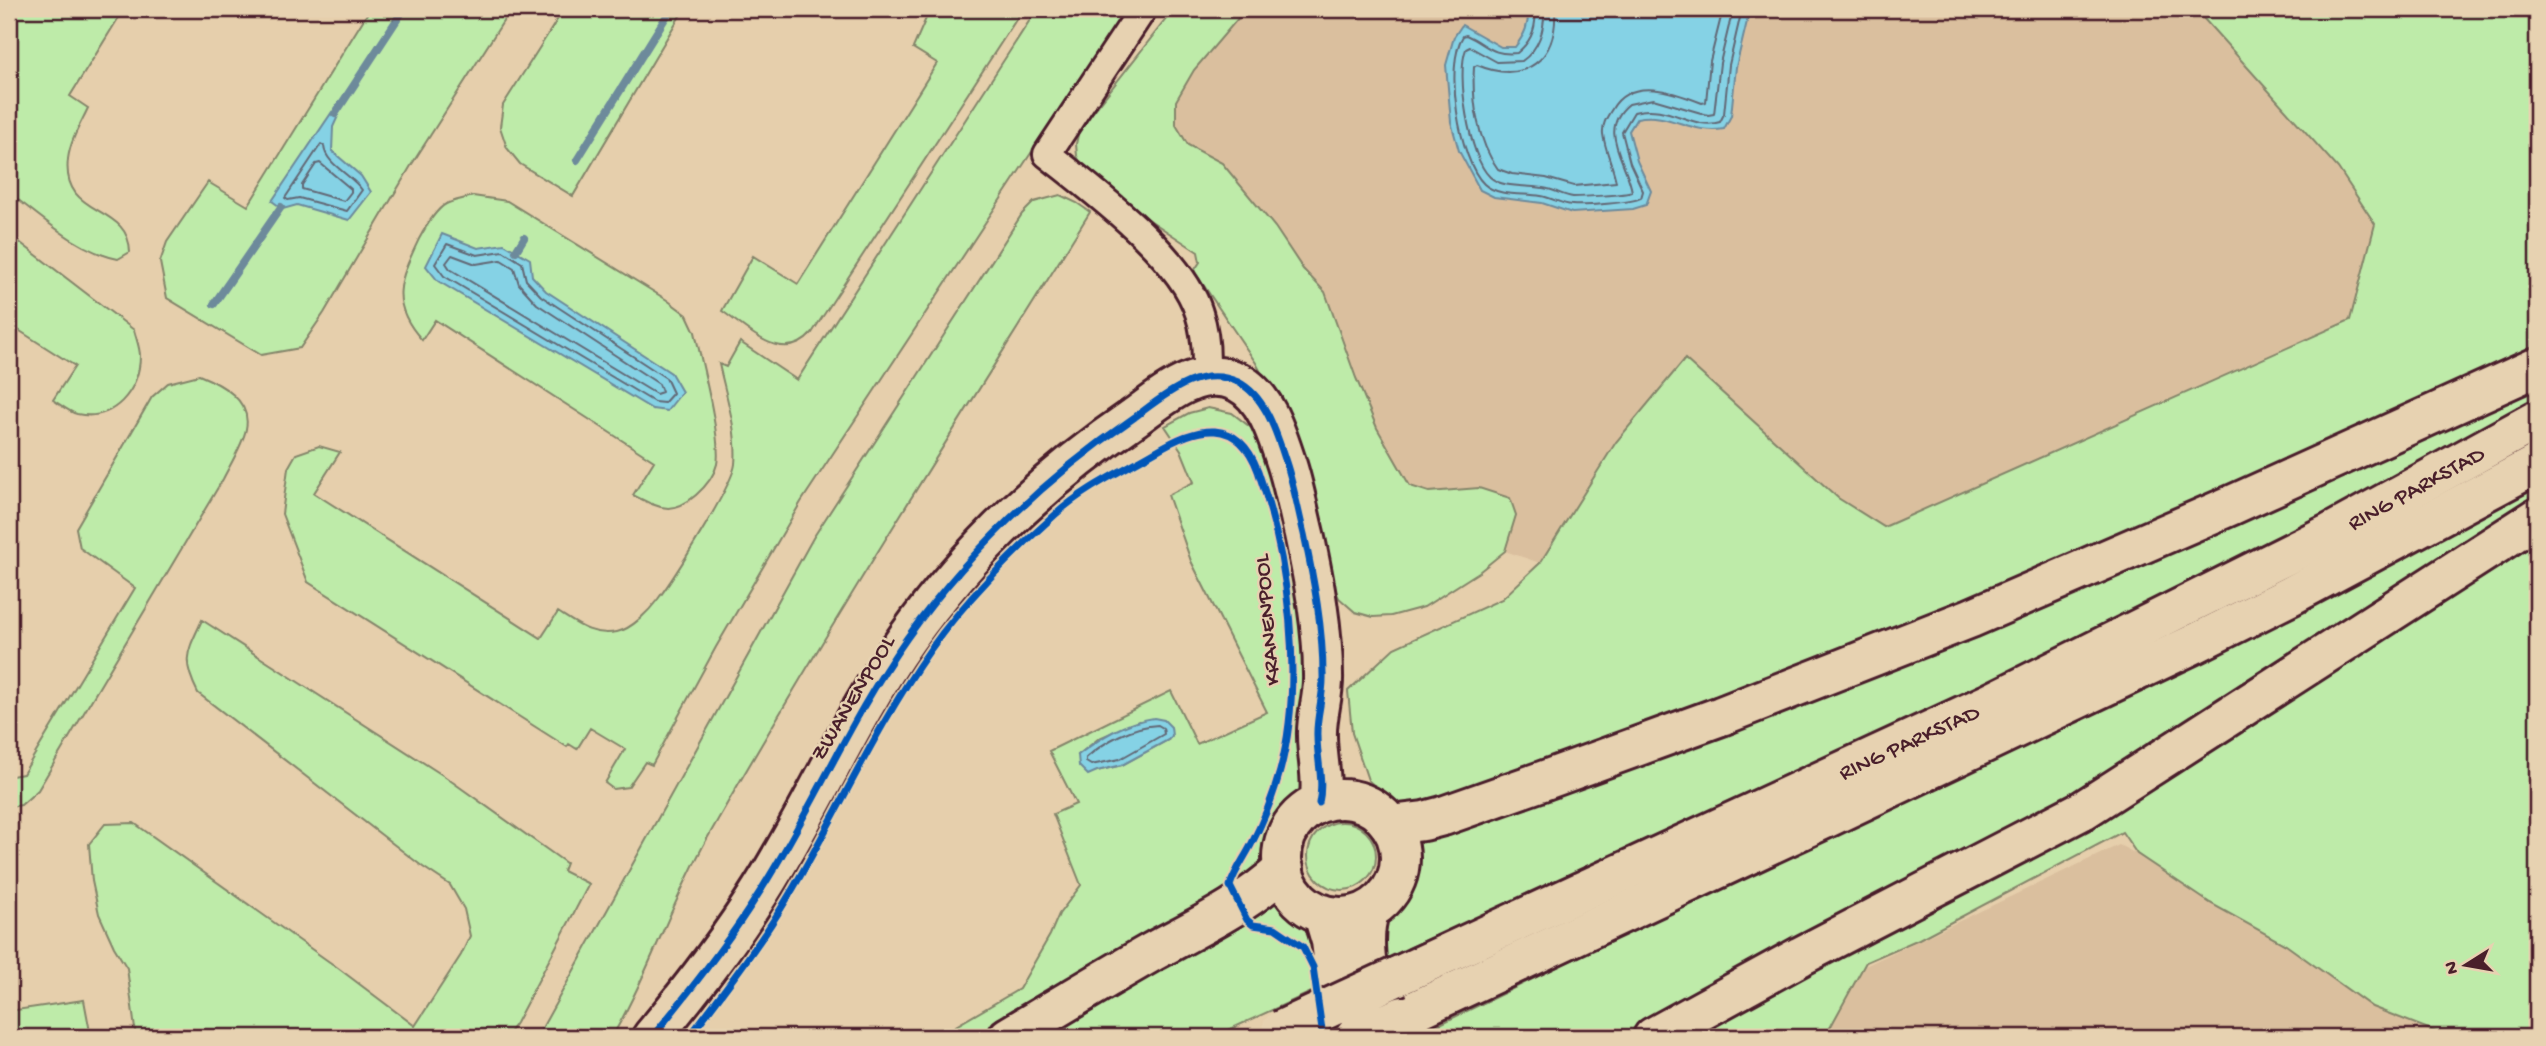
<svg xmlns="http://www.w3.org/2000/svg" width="2546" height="1046" viewBox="0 0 2546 1046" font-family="'Gochi Hand',sans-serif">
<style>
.built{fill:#dabf9e}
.green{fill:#beeba9;stroke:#84856a;stroke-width:2;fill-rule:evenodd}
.water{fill:#85d2e5;stroke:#6d8a9b;stroke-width:2}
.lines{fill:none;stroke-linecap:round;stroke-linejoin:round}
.shore{stroke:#626775;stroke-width:2}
.stream{stroke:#6d8a9b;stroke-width:8}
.street-casing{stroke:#4a1f2b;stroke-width:32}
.secondary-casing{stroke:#4a1f2b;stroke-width:44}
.highway-casing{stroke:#4a1f2b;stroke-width:44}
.street{stroke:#e7d2b1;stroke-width:26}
.secondary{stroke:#e7d2b1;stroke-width:38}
.highway{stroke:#e7d2b1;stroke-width:38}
.highway-bridge-casing{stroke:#4a1f2b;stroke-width:44;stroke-linecap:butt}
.highway-bridge{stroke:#e7d2b1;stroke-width:38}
.cycleway-casing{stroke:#e7d2b1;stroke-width:11}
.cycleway{stroke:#0057b8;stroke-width:7}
.labels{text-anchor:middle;stroke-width:5;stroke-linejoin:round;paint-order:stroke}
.street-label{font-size:23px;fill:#4a1f2b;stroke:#e7d2b1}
</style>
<rect width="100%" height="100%" fill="#e6cfac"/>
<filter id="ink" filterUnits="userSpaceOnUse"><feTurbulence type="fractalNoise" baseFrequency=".0143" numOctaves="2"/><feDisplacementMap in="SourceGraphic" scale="14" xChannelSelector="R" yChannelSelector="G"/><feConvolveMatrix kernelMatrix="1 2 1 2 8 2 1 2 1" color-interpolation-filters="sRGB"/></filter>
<g filter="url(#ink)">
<path class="built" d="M1246,9H2195L2338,168L2375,225L2350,319L1884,527L1838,498L1685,359L1616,442L1540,563L1505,551L1516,515L1479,488L1429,492L1410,486L1377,428L1356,378L1325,292L1303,269L1275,227L1222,163L1188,145L1176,125V101L1194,70Z
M2119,845L2489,1037H1716Z"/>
<path class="green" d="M9,9H124L70,96L88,108C81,123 70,141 68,159C61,219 129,202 130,252L118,259C77,251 42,217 9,193Z
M370,9H511L412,164L324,313L300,348L261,355L167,298L160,262L167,242L208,182L248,206Z
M564,9H684L573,196L520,164L507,148L500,127L503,105Z
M930,9H1023L812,333C783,366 750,330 722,311L723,309L753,256L798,284L937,63L913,48Z
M1037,9H1126L801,502L716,647L652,765L645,762L628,787L613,789L605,783L625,749L590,728L577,749L569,744L567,747L308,582L282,514L288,468L296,454L319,446L340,452L314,493L541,638L558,612C577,624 593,637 617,632C632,629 649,611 658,599C673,579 733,485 735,464C738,432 726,396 719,364L726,367L740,342L797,380Z
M1174,9H1246L1194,70L1176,101V125L1188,145L1222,163L1275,227L1303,269L1325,292L1356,378L1377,428L1410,486L1429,492L1479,488L1510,498L1516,515L1505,551L1479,572L1424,607L1391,616L1373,617L1355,612L1339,598L1325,567L1279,406L1256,363L1194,271L1200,262L1198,252L1142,215L1082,166L1077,156L1076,144L1079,130Z
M2195,9H2537V403L2139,612L1744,803L1408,948L1426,1031L1859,820L2537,480V1037H2449L2372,1007L2286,945L2210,903L2137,854L2122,832L1919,939L1866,962L1825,1037H1388L1380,936L1406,884L1412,836L1392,802L1368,780L1352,733L1348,691L1394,648L1502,599L1540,563L1616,442L1685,359L1838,498L1884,527L2350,320L2375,224L2338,168Z
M1060,195L1077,203L1090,212C961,419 829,624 708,837C672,901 649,973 612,1037H537L813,538L1022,214L1034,202Z
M473,196L507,201L667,300L687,315L695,332C701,360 722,440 717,464C714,477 705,487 696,495C672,516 659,508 633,495L654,461L435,320L422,340C388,303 400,279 419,239C425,228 435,210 446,204C454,200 464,199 473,196Z
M9,234L134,330C136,338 140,348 140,356C140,391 113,422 77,414C69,412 61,405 53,400L75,366L9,324Z
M199,375C221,384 252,400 246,429C243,444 230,465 223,479L38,790L21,805L9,807V774L12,776L23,774L135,588L80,548L76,528L152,397L168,383Z
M1208,408L1232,413L1254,430L1272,466L1305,625L1306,786L1282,821L1267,864L1230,897L987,1037H937L1019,989L1050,935L1059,914L1081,885L1053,814L1076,804L1049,751L1171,691L1197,744L1267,712L1191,561L1168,495L1194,482L1181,450L1165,426L1189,413ZM1139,721L1168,740L1122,765L1093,772L1078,755L1099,738Z
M202,620L444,776L566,863L563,871L589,884L516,1023L506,1037H136L127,968L114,947L99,914L92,881L89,844L105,824L134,823L338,968L415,1026L461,955L470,936L464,909L450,885L423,867L198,693C181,659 187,653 202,620Z
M1308 856a34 34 0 1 1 68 0a34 34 0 1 1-68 0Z
M1281,892L1311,922L1331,983L1213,1037H1024Z
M84,1000L91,1037H9V1011Z"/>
<path class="water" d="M1528,9H1750L1736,67L1731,116L1724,129C1690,135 1670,111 1637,118L1629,131L1637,161L1651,191L1646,205L1633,209L1572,213L1542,203L1494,197L1480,190L1459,151L1451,122L1446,65L1454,37L1462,25L1501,47H1515C1525,34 1529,25 1528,9Z
M332,112L338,116L333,127L332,151L361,176L371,192L349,220L297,205L283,209L272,201Z
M442,234L478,248L504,244L530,259L532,276L546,291L671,373L682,392L667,411L652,409L438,281L426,266Z
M1154,718L1164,720L1171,727L1172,736L1168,740L1122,765L1097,771L1088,775L1079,766L1078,755C1101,737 1125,722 1154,718Z"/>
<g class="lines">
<path class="shore" d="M1535,9C1537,27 1531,42 1517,53C1491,56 1487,44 1466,35L1463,36C1444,65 1459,160 1484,184C1498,197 1524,193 1541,196C1552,198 1561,204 1572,205C1583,206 1632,203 1641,198L1643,191L1630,163L1622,132L1634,112C1668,102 1693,131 1720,122L1724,114L1729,65L1742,9
M1544,9C1545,29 1539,49 1522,61L1497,62L1470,47L1466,49C1456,74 1469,158 1490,177C1504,190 1531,184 1548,189C1556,191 1565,196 1573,197C1582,197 1625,195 1632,192C1628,162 1596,131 1629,104L1653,99L1708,115L1714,114L1720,63L1733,9
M1555,9C1558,60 1525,85 1477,65L1474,67C1472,100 1477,141 1498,169L1512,174L1546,178L1574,186L1616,182C1613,166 1605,150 1603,134C1602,124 1607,117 1612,109C1631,76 1674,92 1702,103L1706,102L1710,61L1723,9
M321,144L324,146C325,164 352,175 362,190L347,211L299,198L288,200L285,198Z
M320,163L351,189V192L344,201L302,189V185L316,164Z
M447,244L477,255L503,251L522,263L526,280L541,296L666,378L673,393L664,403L654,402L444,276L435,264Z
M452,255L476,264L501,260L514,268L519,284L537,304L659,384L662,392L656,394L450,269L446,263Z
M1158,725L1163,728L1164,734L1120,759L1091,765L1086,762V758C1105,741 1132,726 1158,725Z"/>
<path class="stream" d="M335,114L404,9
M577,160L671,9
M516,251L524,238
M214,304L281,207"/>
<defs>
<path id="street" d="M1143,9L1047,154C1093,191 1182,256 1199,313C1206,334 1207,356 1205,378"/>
<path id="secondary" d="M1282 858a59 59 0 1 1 118 0a59 59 0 1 1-118 0Z
M1370,910C1358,940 1371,989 1375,1021
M1323,914L1331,941L1343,1036
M652,1037C691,990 728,943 761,890C813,808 851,717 907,638C969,551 1047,477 1135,417C1164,396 1199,364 1238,382C1266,396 1277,435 1286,462C1294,486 1298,510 1304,534C1314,581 1323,628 1323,675C1324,696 1316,716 1317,736C1317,759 1324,781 1319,803"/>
<g id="highway">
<path d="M1390,825L1424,821L1443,816L1545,780L1721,716L1971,618L2232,505L2537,367"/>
<path id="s1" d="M1398,976L1990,703L2331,533L2537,420"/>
<path d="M1403,1016L1829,817L2196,643L2290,596L2537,464"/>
<path d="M1008,1037C1055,1009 1103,980 1152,952C1198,927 1245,905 1284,869"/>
<path d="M1653,1037L1801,956L2083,810L2537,518"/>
</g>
</defs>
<use href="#street" class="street-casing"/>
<use href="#secondary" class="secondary-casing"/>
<use href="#highway" class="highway-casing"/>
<use href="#street" class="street"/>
<use href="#secondary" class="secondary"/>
<use href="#highway" class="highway"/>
<defs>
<path id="highway-bridge" d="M1281,1030L1398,976
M1355,1037L1403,1016"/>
</defs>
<use href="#highway-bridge" class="highway-bridge-casing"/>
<use href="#highway-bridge" class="highway-bridge"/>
<defs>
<path id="cycleway" d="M652,1037C691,990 728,943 761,890C813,808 851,717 907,638C969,551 1047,477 1135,417C1164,396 1199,364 1238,382C1266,396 1277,435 1286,462C1294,486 1298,510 1304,534C1314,581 1323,628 1323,675C1324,696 1316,716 1317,736C1317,759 1324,781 1319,803
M689,1037C723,992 759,946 788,897C837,815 875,728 930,650C963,603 1013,552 1056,514C1086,487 1122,471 1156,451C1197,426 1238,416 1258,471C1289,558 1304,682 1280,771C1273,797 1263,822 1251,845C1244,859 1234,872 1230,886L1247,920L1253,925L1275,928L1303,947L1313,967L1323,1037"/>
</defs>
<use href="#cycleway" class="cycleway-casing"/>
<use href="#cycleway" class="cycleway"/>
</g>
</g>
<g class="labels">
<g class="street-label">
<text dy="8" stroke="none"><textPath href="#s1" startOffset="1129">RING PARKSTAD</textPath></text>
<text transform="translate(1265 620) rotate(-95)" y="8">KRANENPOOL</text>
<text transform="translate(851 697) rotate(-59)" y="8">ZWANENPOOL</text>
<text dy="8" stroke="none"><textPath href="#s1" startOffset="562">RING PARKSTAD</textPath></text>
</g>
</g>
<rect width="2546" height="1046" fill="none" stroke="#e7d2b1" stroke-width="35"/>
<rect x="18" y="18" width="2511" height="1011" fill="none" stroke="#4a1f2b" stroke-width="2.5" filter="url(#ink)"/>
<g transform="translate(2466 965) rotate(259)" stroke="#e7d2b1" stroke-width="5" paint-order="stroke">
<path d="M0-5L12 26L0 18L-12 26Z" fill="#4a1f2b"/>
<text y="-10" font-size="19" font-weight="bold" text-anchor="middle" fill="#4a1f2b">N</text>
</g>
</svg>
